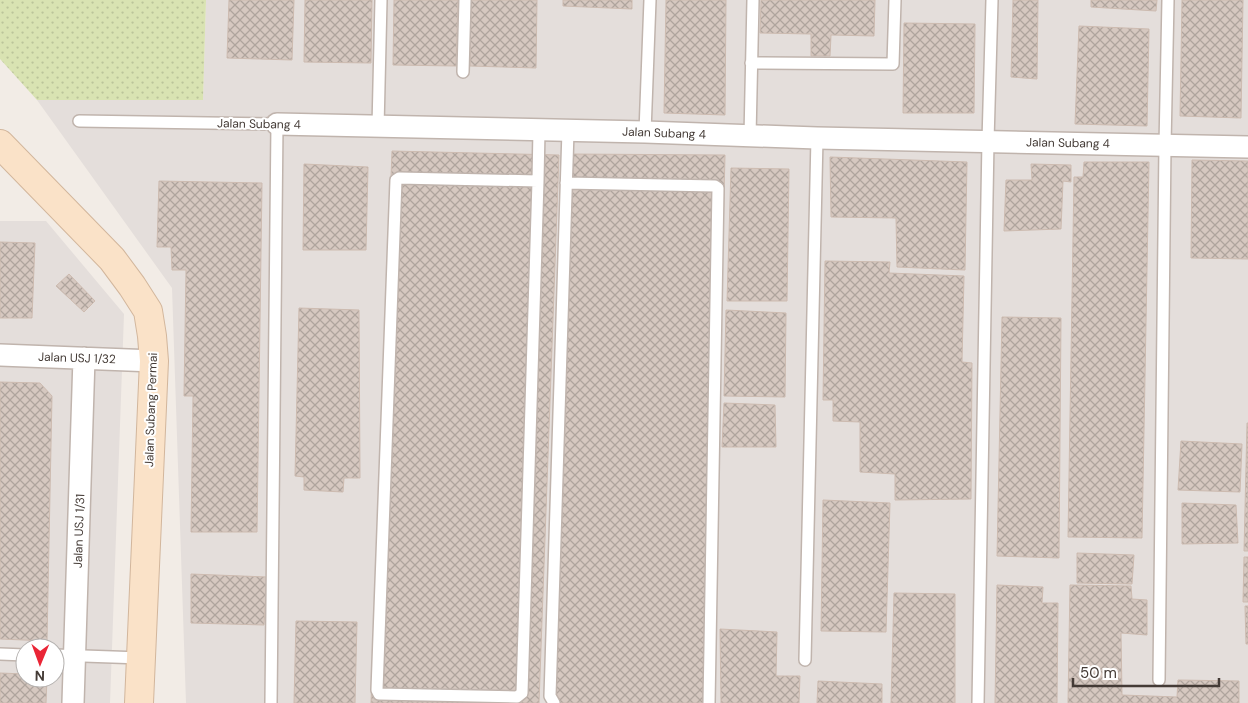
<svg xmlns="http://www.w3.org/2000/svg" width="1248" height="703" viewBox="0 0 1248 703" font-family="'DM Sans',sans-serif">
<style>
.industrial{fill:#e4dedb;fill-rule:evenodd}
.grass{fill:url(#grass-dots)}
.building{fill:url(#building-cross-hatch);stroke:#cdbbb0}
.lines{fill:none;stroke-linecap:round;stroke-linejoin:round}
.lane-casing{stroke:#c0b4ad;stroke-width:14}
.street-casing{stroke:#c0b4ad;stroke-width:24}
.secondary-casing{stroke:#d2b69c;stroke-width:30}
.lane{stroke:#fff;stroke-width:11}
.street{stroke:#fff;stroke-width:21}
.secondary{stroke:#fae2c8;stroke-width:28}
.labels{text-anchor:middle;stroke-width:4;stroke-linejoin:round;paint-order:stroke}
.street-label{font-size:12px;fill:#443b36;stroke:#fff}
</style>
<defs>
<pattern id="grass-dots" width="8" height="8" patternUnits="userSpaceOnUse" patternTransform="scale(1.25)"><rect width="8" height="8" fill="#d9e3b2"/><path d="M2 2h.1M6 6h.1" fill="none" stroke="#bbc49a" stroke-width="1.8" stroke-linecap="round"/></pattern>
<pattern id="building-cross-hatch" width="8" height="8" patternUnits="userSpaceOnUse" patternTransform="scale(1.25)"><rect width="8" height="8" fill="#d6c8c0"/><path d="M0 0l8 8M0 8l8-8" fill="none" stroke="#afa49d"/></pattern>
</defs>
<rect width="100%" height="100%" fill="#f2ece6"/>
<path class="industrial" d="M206,0H1248V703H186L172,288L37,100H203Z
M0,221H46L124,314L110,703H0ZM25,648H55V678H25Z"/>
<path class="grass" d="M0,0H206L203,100H37L0,59Z"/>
<path class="building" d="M229,0H294L292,60L227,58Z
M305,0H372L371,63L304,62Z
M394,0H458L456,66L393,65Z
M471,0H537L536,68L470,66Z
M563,0H632V9L563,6Z
M666,0H726L725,115L664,113Z
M761,0H875L874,36L831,35L830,56H811V34L760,33Z
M1013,0H1038L1037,79L1011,77Z
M1091,0H1157L1156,11L1091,7Z
M1182,0H1243L1241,118L1180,116Z
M904,23L975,24L974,113H903Z
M1079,26L1149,29L1147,126L1075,124Z
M392,151L559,155L539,703H371Z
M568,154L725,155L715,564V703H547Z
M830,157L967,162L965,270L897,267L896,218L831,217Z
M1192,160L1248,161V259L1191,258Z
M1084,162H1149L1142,538L1068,537L1074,177H1083Z
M304,164L368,167L366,250H303Z
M1031,164L1071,165V182L1063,181L1061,229L1004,231L1006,180H1032Z
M731,168L789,169L787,301H727Z
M159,181L262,183L257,532H191L193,396H184L186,270H172L171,247H157Z
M0,242L35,243L32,318H0Z
M825,261L890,262L889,273L964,276L962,362L972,363L971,499L895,500V474L860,472V422L833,421V400H823Z
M69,274L95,301L84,312L56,286Z
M299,308L359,310L360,478H344L343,492L304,490V477L295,476Z
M726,310L786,313L785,397L724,396Z
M1002,317L1061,318L1059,558L997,556Z
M0,382L40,383L52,396L47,641L0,639Z
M724,403L775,405L776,447H722Z
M1247,423H1248V551H1244Z
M1181,441L1242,444L1240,492L1178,490Z
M823,500L890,503L886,632L821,631Z
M1182,503L1236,505L1238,543L1182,544Z
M1077,553L1134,555L1132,584L1077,583Z
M1244,557H1248V602H1243Z
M191,574L267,577L264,625L191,623Z
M997,585L1043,587L1042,603H1058L1057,703H995Z
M1070,585L1131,586L1132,599L1147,600V635L1121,633L1122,695L1177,697L1178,680L1239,681V703H1068Z
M894,593L955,594V703H891Z
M1245,606H1248V644H1246Z
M296,621L357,622L355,703H294Z
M720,629L777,632L776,676H800L799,703H721Z
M0,673L25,674V678H47L46,703H0Z
M818,681L882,684V703H817Z"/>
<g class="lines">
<defs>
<path id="lane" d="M751,63L893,64L895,0
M463,72L465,0
M79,121L277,124L271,703
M378,127L381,0
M645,132L650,0
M750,136L753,0
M538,181L399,178L396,180L377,690L379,694L517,697L522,693L538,181L539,130
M566,183L715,186L718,188L709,703
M0,654L25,655
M55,655L141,658
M805,660L817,138
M1159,680L1165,145L1168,0
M554,703L550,696L568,131
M978,703L988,141L992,0"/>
<path id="street" d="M277,124L645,132L817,138L1248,147
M0,355L154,361
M73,703L84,358"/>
<path id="secondary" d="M0,144L112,259L132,286L148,311L152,336L154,361L139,703"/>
</defs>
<use href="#lane" class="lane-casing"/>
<use href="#street" class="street-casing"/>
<use href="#secondary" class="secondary-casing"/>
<use href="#lane" class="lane"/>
<use href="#street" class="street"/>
<use href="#secondary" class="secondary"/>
</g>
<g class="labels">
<g class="street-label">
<text transform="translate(259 124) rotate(1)" y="4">Jalan Subang 4</text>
<text transform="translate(664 133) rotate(2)" y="4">Jalan Subang 4</text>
<text transform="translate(1068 143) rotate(1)" y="4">Jalan Subang 4</text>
<text transform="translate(77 358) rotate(2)" y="4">Jalan USJ 1/32</text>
<text transform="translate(151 410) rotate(-88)" y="4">Jalan Subang Permai</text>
<text transform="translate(79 531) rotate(-88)" y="4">Jalan USJ 1/31</text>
</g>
</g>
<g transform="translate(40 663) rotate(181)"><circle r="24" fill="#ffffff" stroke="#b4b1af"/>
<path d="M0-4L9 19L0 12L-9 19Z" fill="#ea2536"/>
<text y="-8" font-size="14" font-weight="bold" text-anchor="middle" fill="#443b36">N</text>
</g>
<path d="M1073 678v8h146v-8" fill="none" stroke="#443b36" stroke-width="2.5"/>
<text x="1080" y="678" font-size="15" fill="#443b36" stroke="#ffffff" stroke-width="4" paint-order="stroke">50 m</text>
</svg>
